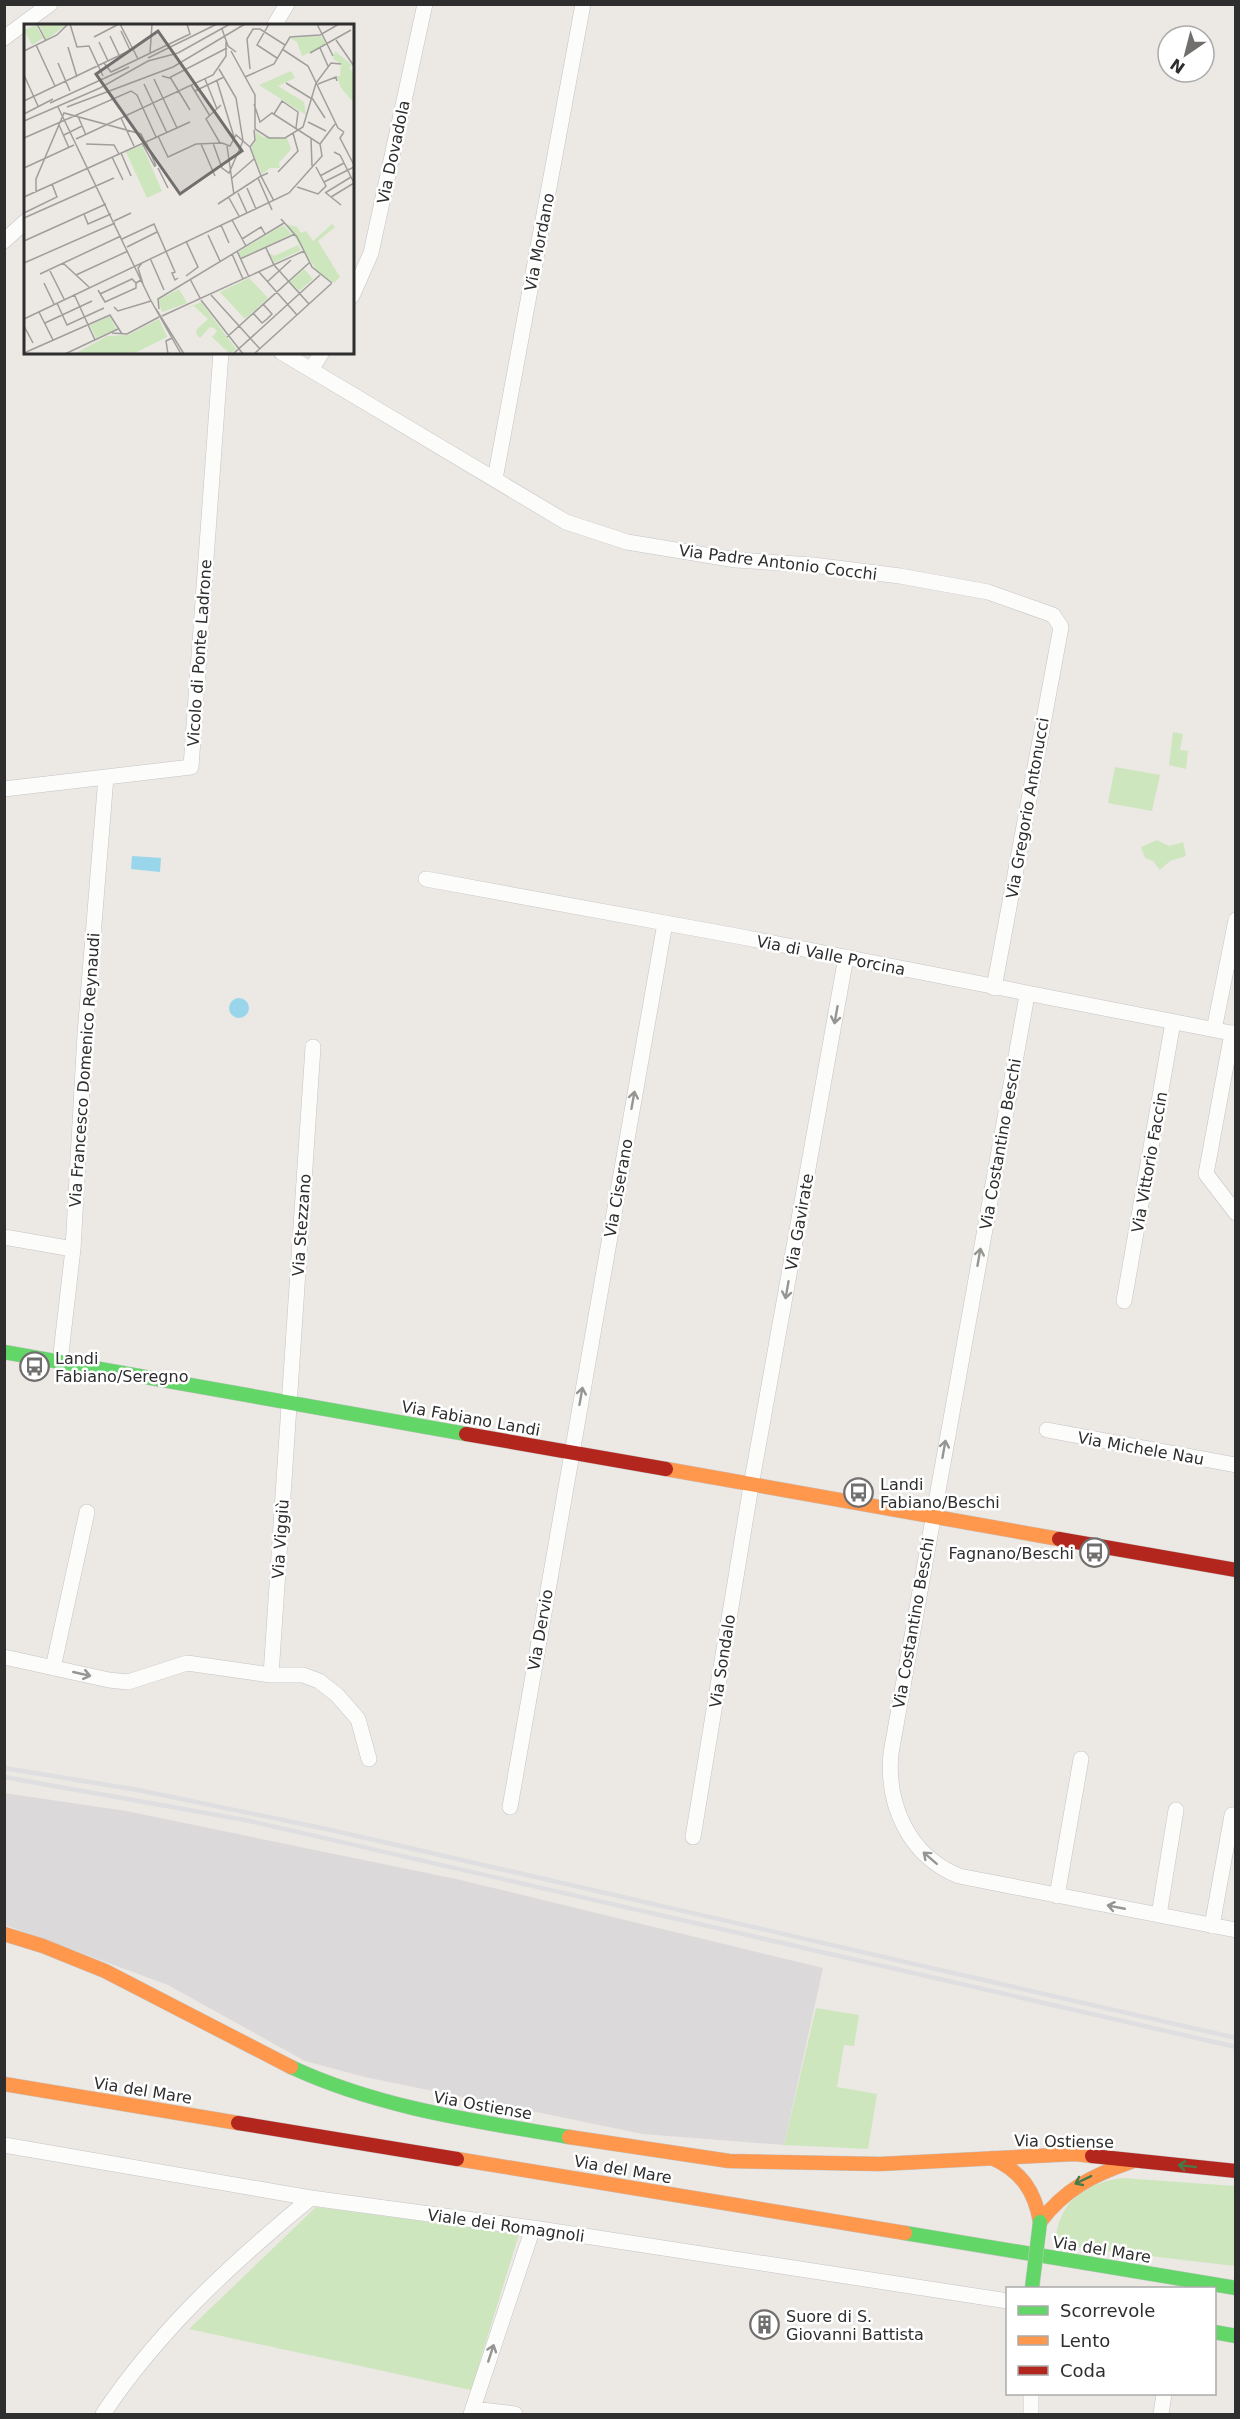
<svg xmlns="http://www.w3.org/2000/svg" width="1240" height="2419" viewBox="0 0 1240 2419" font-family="'DejaVu Sans',sans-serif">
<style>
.industrial{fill:#dcd9db}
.green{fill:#cee6be}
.water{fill:#99d6ec}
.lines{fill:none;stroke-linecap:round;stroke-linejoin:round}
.street-casing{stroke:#c5c4c5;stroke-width:16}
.fast-casing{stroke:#c5c4c5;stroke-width:15}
.slow-casing{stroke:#c5c4c5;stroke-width:15}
.jam-casing{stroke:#c5c4c5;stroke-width:15}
.street{stroke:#fcfcfb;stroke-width:15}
.fast{stroke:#63d668;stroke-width:14}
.slow{stroke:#ff974d;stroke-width:14}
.jam{stroke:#b3261e;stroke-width:14}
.rail{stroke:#dfdfe1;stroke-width:4.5}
.fast-bridge-casing{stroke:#c5c4c5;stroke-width:15;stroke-linecap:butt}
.fast-bridge{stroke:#63d668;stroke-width:14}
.oneway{stroke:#959594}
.oneway2{stroke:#467a48}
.labels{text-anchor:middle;stroke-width:5;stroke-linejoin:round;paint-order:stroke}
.street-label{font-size:16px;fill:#2e2e2e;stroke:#fff}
.poi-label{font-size:16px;fill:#2e2e2e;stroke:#fff;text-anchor:start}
.inset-road{fill:none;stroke:#a09e9b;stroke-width:1.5}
.view{fill:#706f6e;fill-opacity:0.15;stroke:#706f6e;stroke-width:3}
.inset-edge{fill:none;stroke:#2e2e2e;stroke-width:3}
</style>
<rect width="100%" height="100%" fill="#ece8e4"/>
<path class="industrial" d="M4,1793L126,1811L456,1879L823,1968L784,2145L643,2134L365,2077L305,2061L168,1985L5,1925Z"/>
<path class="green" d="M1173,732L1183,734L1180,750L1188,751L1186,769L1169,765Z
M1115,767L1160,775L1152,811L1108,803Z
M1157,840L1169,846L1183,842L1186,856L1170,861L1160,870L1153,861L1145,858L1141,847Z
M816,2008L859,2015L854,2046L844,2045L837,2087L877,2094L868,2149L784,2145Z
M1122,2178L1235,2186V2266L1055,2245C1058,2202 1082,2184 1122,2178Z
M316,2207L519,2234L471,2390L189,2329Z"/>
<path class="water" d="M132,856L161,858L160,872L131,869Z
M229 1008a10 10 0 1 1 20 0a10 10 0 1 1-20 0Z"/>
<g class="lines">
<defs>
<path id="street" d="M274,26L287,4
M4,38L50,4
M4,241L26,221
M352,296L371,253L425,4
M281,352L566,522L627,542L736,560L813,565L900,576L988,592L1053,615L1061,627L994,988
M311,370L322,352
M495,479L583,4
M4,789L191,767L221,352
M426,879L742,937L1236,1034
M1027,995L891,1753C886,1805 909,1856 959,1876L1236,1930
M1214,1030L1236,920
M1232,1033L1206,1174L1236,1213
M4,1237L73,1249
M1124,1301L1173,1022
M60,1362L73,1249L85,1034L106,777
M1047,1430L1236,1465
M4,1657L109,1680L128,1682L187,1663L271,1675H303L319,1681L337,1695L358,1719L369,1759
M53,1668L87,1512
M271,1675L313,1047
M510,1807L665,923
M693,1837L751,1486L846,957
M1057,1896L1081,1759
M1159,1915L1176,1810
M1212,1926L1232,1815
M4,2145L311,2198L533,2228L1008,2301
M1031,2394V2414
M473,2409L515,2414
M103,2414C159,2330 233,2262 311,2198
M471,2414L533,2228
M1161,2414L1164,2394"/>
<path id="fast" d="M4,1352L466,1434
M291,2067C379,2108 475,2121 569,2137
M905,2233L1236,2288
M1214,2332L1236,2336"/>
<path id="slow" d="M666,1469L1059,1539
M4,1934L43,1946L105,1971L291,2067
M4,2084L238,2123
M569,2137L729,2161L880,2164L1075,2154L1092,2156
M992,2158C1021,2171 1035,2191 1040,2222
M457,2159L905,2233
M1040,2222C1065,2189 1093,2175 1131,2162"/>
<path id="jam" d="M466,1434L666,1469
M1059,1539L1236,1570
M238,2123L457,2159
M1092,2156L1236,2171"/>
</defs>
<use href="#street" class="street-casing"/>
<use href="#fast" class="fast-casing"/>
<use href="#slow" class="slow-casing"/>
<use href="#jam" class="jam-casing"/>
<use href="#street" class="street"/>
<use href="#fast" class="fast"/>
<use href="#slow" class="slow"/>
<use href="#jam" class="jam"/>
<path class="rail" d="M4,1768L138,1790L331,1830L1236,2038
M4,1777L245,1820L1236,2047"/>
<defs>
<path id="fast-bridge" d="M1032,2288L1040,2222"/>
</defs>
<use href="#fast-bridge" class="fast-bridge-casing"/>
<use href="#fast-bridge" class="fast-bridge"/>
</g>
<defs><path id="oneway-shaft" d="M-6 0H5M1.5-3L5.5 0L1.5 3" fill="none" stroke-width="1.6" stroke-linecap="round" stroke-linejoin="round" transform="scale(1.5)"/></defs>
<g class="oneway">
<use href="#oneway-shaft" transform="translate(836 1015) rotate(100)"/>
<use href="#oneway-shaft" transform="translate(633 1100) rotate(-80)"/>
<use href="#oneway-shaft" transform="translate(979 1257) rotate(-80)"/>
<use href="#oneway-shaft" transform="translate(787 1290) rotate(100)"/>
<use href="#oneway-shaft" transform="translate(581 1396) rotate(-80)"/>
<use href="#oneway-shaft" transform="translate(944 1449) rotate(-80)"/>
<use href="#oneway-shaft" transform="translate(82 1674) rotate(13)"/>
<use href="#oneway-shaft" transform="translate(930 1858) rotate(-139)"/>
<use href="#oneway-shaft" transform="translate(1116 1907) rotate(-169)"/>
<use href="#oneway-shaft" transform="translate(491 2353) rotate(-72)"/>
</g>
<g class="oneway2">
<use href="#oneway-shaft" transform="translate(1187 2166) rotate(-173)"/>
<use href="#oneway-shaft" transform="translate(1083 2180) rotate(154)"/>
</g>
<defs>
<symbol id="bus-ring" viewBox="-11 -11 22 22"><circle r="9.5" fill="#fff" stroke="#706f6e" stroke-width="1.5"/><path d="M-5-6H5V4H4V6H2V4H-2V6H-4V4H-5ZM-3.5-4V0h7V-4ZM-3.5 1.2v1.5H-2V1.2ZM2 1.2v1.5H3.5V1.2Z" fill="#706f6e"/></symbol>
<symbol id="building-ring" viewBox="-11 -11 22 22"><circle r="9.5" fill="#fff" stroke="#706f6e" stroke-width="1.5"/><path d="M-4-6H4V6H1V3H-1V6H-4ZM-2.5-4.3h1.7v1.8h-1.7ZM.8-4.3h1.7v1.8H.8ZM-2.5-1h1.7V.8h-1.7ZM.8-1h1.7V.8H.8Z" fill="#706f6e"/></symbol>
</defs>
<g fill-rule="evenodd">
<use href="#bus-ring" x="18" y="1350" width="33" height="33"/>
<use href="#bus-ring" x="842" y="1476" width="33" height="33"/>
<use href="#bus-ring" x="1078" y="1536" width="33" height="33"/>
<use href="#building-ring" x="748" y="2308" width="33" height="33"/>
</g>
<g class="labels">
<g class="street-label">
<text transform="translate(393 152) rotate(-78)" y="6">Via Dovadola</text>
<text transform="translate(539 242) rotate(-79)" y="6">Via Mordano</text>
<text transform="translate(778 562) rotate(7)" y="6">Via Padre Antonio Cocchi</text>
<text transform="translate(199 653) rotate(-86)" y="6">Vicolo di Ponte Ladrone</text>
<text transform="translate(1027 808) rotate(-80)" y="6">Via Gregorio Antonucci</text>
<text transform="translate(831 955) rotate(11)" y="6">Via di Valle Porcina</text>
<text transform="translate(84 1070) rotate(-86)" y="6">Via Francesco Domenico Reynaudi</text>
<text transform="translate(1000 1144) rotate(-80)" y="6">Via Costantino Beschi</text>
<text transform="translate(1149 1162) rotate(-80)" y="6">Via Vittorio Faccin</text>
<text transform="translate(618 1188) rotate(-80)" y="6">Via Ciserano</text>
<text transform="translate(799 1222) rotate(-80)" y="6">Via Gavirate</text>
<text transform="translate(301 1225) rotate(-86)" y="6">Via Stezzano</text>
<text transform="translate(471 1418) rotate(10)" y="6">Via Fabiano Landi</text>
<text transform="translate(1141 1448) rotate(10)" y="6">Via Michele Nau</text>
<text transform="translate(280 1539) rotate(-86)" y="6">Via Viggiù</text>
<text transform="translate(913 1623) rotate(-80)" y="6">Via Costantino Beschi</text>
<text transform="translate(540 1630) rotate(-80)" y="6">Via Dervio</text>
<text transform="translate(722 1661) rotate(-81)" y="6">Via Sondalo</text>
<text transform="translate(143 2090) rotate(9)" y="6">Via del Mare</text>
<text transform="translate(483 2105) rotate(10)" y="6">Via Ostiense</text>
<text transform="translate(1064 2141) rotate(1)" y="6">Via Ostiense</text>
<text transform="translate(623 2169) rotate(10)" y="6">Via del Mare</text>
<text transform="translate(506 2225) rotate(8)" y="6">Viale dei Romagnoli</text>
<text transform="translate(1102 2249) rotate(9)" y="6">Via del Mare</text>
</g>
<g class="poi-label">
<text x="55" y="1364">Landi<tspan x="55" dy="18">Fabiano/Seregno</tspan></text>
<text x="880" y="1490">Landi<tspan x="880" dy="18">Fabiano/Beschi</tspan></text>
<text x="1074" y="1559" text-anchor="end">Fagnano/Beschi</text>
<text x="786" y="2322">Suore di S.<tspan x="786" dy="18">Giovanni Battista</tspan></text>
</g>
</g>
<g transform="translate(24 24)">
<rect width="330" height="330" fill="#ece8e4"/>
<path d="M15,0L30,1L43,0L22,16ZM12,1L19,14L8,21L0,6ZM297,12L303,20L278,32L273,18L266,14ZM311,27L328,41L325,44L330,49V79L317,64L313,52H316L317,40L309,35ZM267,47L271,54L254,62L280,78L282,91L235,61ZM231,107L239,113L263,114L267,125L255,139L256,144H246L238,150L227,124L232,116ZM118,121L138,167L123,174L102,128ZM262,200L273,203L277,209L282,207L289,217L308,200L311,203L294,217L316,253L310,259L293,247ZM259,201L268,210L217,234L214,228ZM274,221L277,226L250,239L245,229L250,232ZM280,245L289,255L275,267L266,258ZM225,254L244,274L221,295L196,268ZM155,265L163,279L138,288L134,276ZM177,278L212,325L206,330L188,313L193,307L190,304L186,303L176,314L173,311L172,306L184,295L170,282L159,286ZM86,292L92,305L72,314L66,301ZM135,295L143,313L109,330H50L83,312L104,311Z" fill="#cee6be"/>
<path class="inset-road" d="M13,0L22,17M46,0L53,23L65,22L79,52M96,0L114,35M245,0L233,21L253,34M293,0L309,32M198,5L204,22L212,28M97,7L106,26M86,12L95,31M70,13L95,0M312,16L330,42M75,18L84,37M12,21L31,62M44,23L53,53M296,24L304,42M258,25L284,42L314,104L320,108M0,27L33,11L44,0M207,27L231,71V105L245,114H261L279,103L292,59L307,39L317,40M126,29L128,0M286,29L327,6M124,34L193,0M34,39L46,67M80,39L87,48L166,10L163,0M226,45L223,15L229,5H236L261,21M0,51L14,82M138,52L145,54L203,24M146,53L166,86M221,53L250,40L266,13L296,11L315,0M130,55L153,104M181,55L193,85M193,57L210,113M262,59L288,75M120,60L143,109M294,60L312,53L313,57M167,61L186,92M171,67L200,53M288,74L301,94M0,77L111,24M26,79L105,43M34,83L126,275L157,330M43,83L149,43L221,0M0,90L29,75M53,90L62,111M250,90L258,77L274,88L272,104M97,94L110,122M0,97L76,64L124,37L154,29L206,0M284,98L302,107M35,101L45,124M320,108L316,114L330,141M40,111L58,102M134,112L144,133L172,120L198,119L206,122L212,111L226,123L231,116L230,106M0,114L107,67L113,71L132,113M287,114L288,142M52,115L189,51L202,32V18M122,118L132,142M118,119L131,143M189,119L198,144L205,149L219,117L212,74L195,45M196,119L182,95L197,81M62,120L90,121L95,130M177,120L191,152M296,120L311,100M203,122L210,171M310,128L316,131L330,159M97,129L107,152M88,133L99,156M0,144L50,121M134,144L144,164M254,148L274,127L269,109M244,149L237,152L250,177M296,152L320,139M234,154L248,186M207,155L230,135M300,158L330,143M273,163L294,170L302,162L292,143M223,164L232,185M12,168V155L40,89L117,110L121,118M214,169L223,189M301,169L327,153M302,169L317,181M0,173L166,98M307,173L330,159M205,174L215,192M194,180L237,152L226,123M0,189L33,173L28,160M60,190L64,200L87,190M0,194L90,154M257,195L273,213L288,243L308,259M208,196L222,222M90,197L107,189M197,201L205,219M184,211L196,237M98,215L130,200L151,248L148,249L151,256L154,254M218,215L237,203L241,210M0,217L82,180M162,217L174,243L162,252M103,223L133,208M242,224L250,241L285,280M213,227L225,253M208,230L219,255M126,234L140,266M216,235L271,210M0,239L91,199M39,239L65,263M118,239L114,244L119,260M25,245L40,275M235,248L273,291M16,250L97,212M52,251L104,227M166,255L176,274M243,258L267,236M20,259L30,280M74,266L81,278L112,264V259M50,270L71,316M76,270L108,255L112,259L117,256M187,271L236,325M177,276L219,330M33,279L43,301L80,284M90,283L94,287L127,277M132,285L160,330M135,285L134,275L260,199M15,288L29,316M229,289L238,299L243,295L248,290L239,280M138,292L280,227M0,295L265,169L298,132L296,120L248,89L236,98L230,80M21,299L68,277M0,302L9,319M88,309L103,310L135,293M203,313L285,239M0,329L86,291L98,310M41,330L94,305M144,330L142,317L148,314M209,330L296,251M230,330L308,259"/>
<path class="view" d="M134,7L218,127L156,170L72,50Z"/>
<rect width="330" height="330" class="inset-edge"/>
</g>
<rect width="1240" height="2419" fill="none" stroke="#2e2e2e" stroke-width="12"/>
<rect x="1006" y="2287" width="210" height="108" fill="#ffffff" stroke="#ababab" stroke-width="1.5"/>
<rect x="1018" y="2306" width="30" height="9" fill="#63d668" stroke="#ababab" stroke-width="1.5"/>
<text x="1060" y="2317" font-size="18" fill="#2e2e2e">Scorrevole</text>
<rect x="1018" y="2336" width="30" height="9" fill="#ff974d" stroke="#ababab" stroke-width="1.5"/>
<text x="1060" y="2347" font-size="18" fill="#2e2e2e">Lento</text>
<rect x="1018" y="2366" width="30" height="9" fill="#b3261e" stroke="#ababab" stroke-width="1.5"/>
<text x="1060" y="2377" font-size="18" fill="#2e2e2e">Coda</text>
<g transform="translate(1186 54) rotate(215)"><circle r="28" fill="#ffffff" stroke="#ababab" stroke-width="1.5"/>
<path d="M0-4.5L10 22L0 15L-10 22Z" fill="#706f6e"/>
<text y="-9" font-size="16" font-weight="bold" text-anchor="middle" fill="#2e2e2e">N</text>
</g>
</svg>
